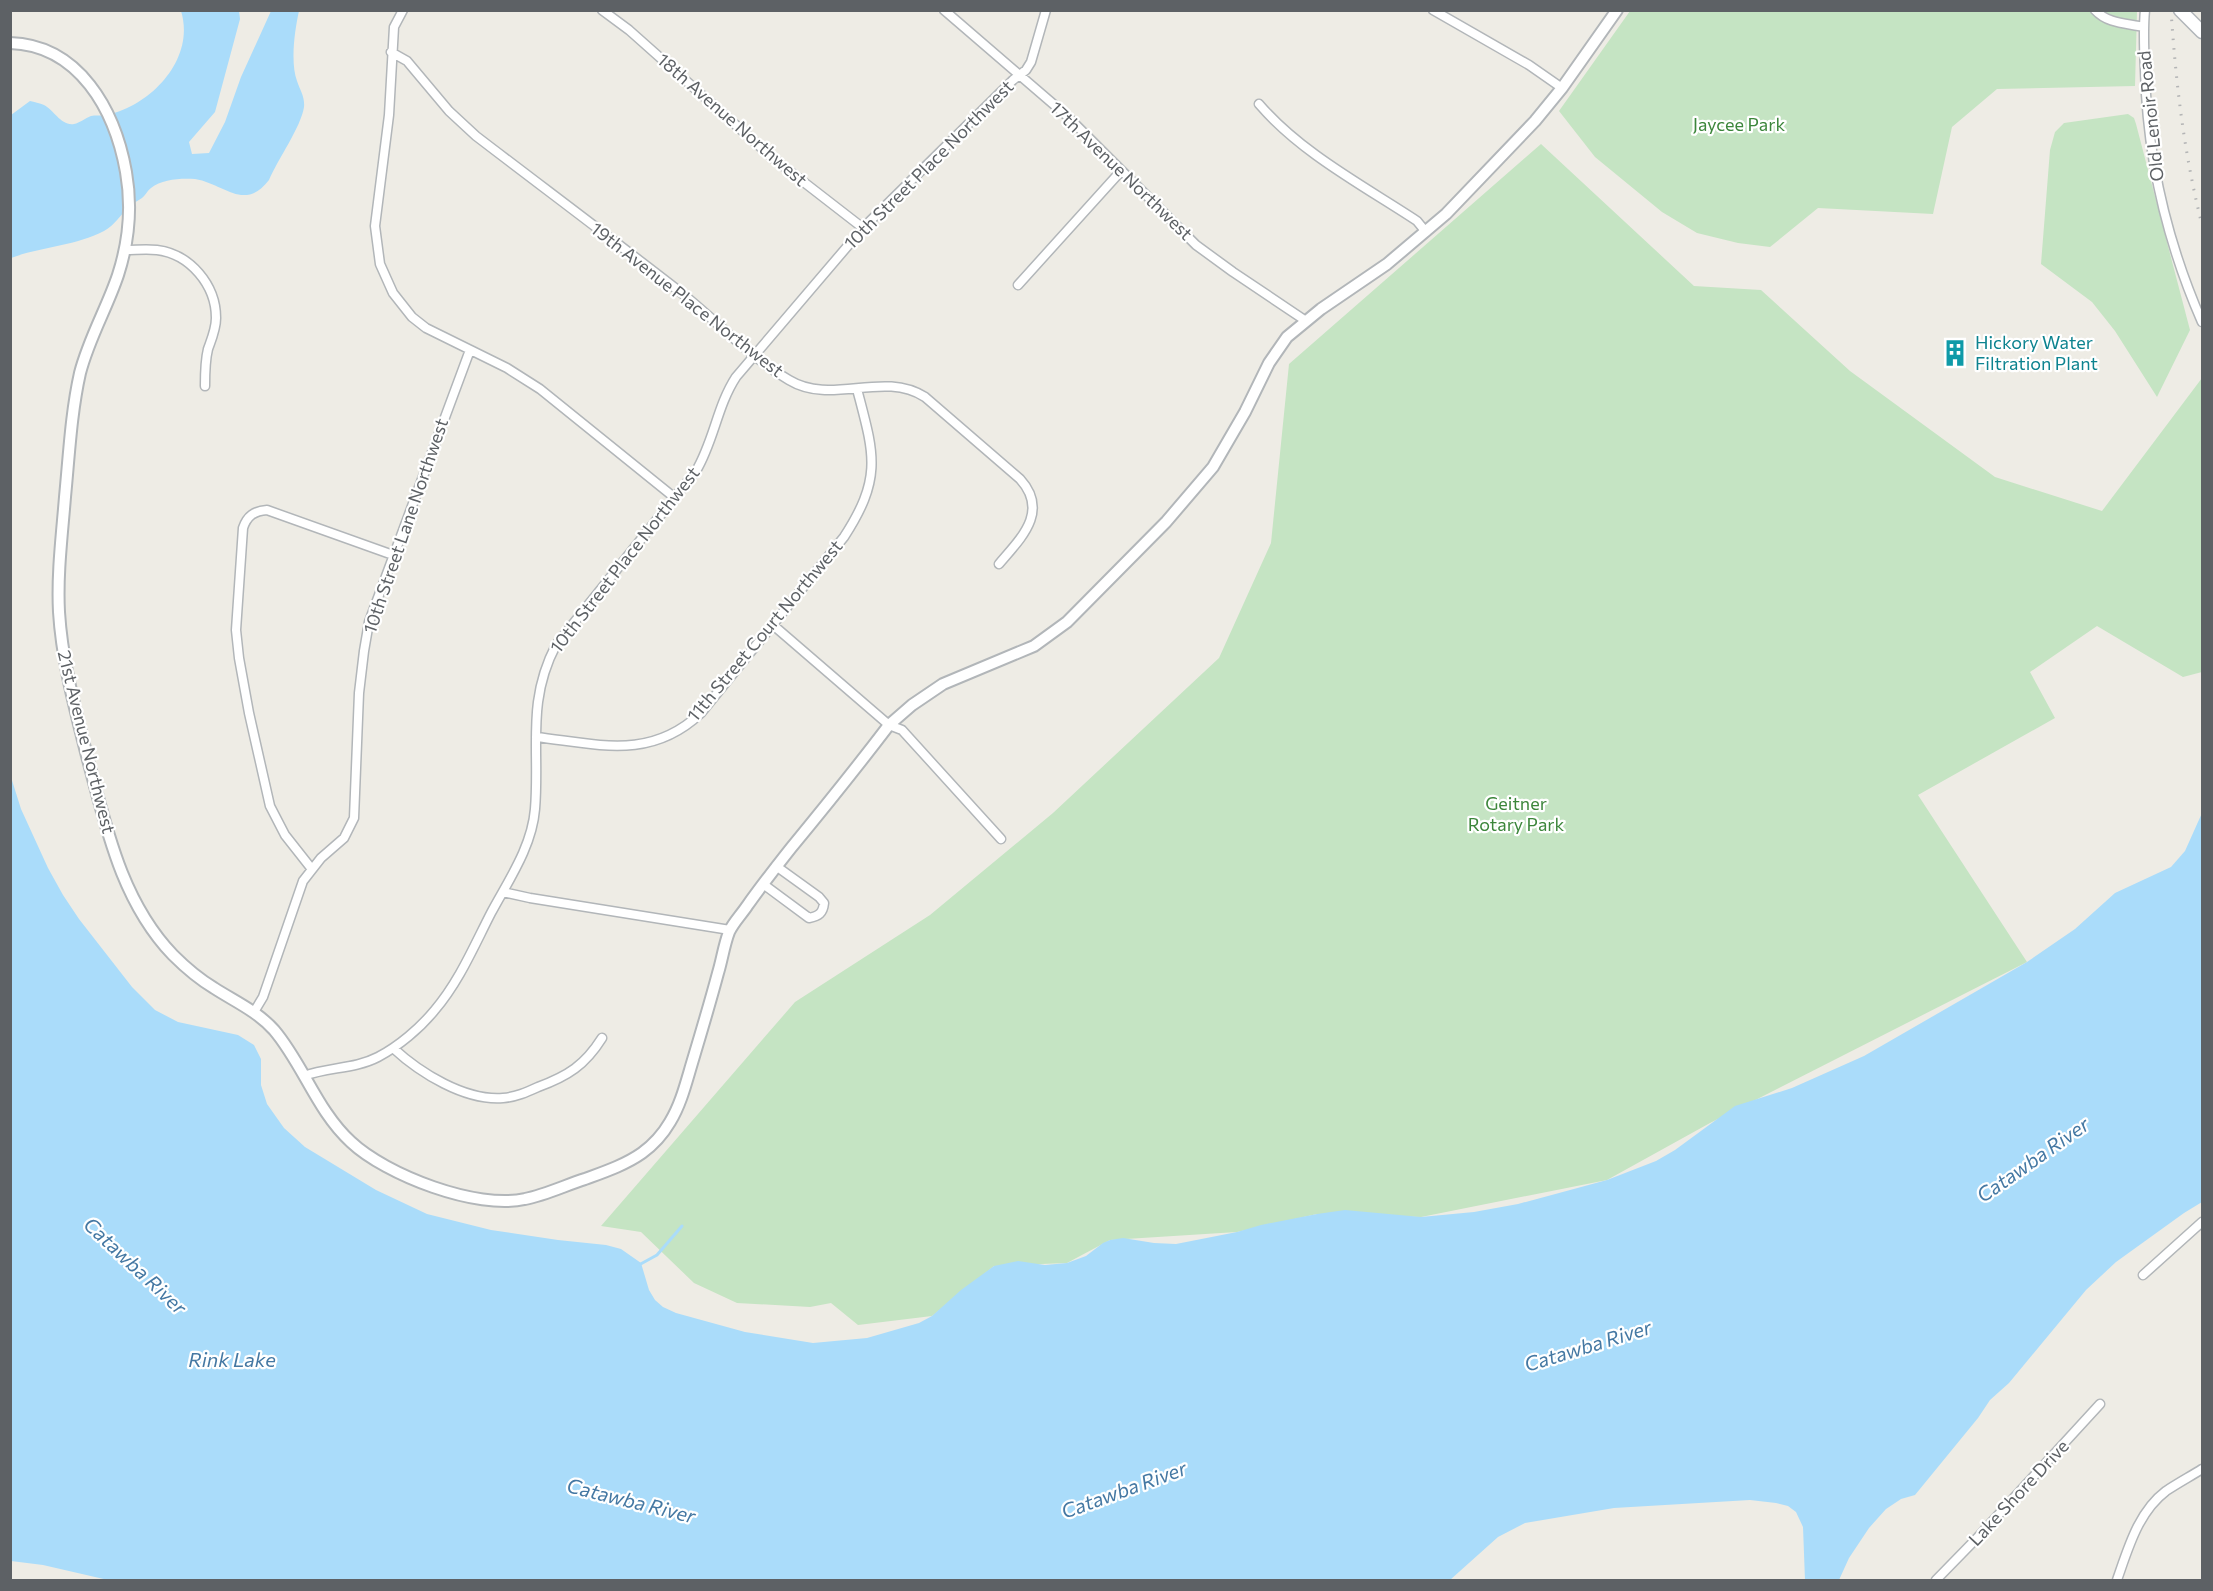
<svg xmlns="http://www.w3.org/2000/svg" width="2213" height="1591" viewBox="0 0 2213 1591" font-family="Commissioner,sans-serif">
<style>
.green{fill:#c5e4c3}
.water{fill:#aadcfa}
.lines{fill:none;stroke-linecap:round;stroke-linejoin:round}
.stream{stroke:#aadcfa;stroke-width:3}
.minor-casing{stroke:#b2b6b9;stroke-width:11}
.tertiary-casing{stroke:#b2b6b9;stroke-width:14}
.secondary-casing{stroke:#b1b5b9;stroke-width:15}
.minor{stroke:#fff;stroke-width:8}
.tertiary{stroke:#fff;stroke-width:10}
.secondary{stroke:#fff;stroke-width:12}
.rail{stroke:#b3b4b5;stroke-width:3;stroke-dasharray:1.5 8;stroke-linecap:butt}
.labels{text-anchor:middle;stroke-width:4.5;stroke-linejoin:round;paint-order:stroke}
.street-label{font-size:18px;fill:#5d6165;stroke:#fff}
.park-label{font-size:18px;fill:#3c863b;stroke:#fff}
.culture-label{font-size:18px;fill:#0d838f;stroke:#fff;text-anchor:start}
.water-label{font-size:20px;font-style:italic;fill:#4478a3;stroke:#fff}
</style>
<rect width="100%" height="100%" fill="#eeece5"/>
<path class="green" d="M1630,11H2137L2135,86L1997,89L1952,127L1933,214L1818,208L1770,247L1738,243L1697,233L1662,212L1595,157L1559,111Z
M2128,114L2134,118L2136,124L2190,330L2157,397L2115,331L2092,302L2041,264L2050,150L2055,132L2064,123Z
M1541,144L1694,286L1761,290L1850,371L1995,477L2102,511L2202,378V672L2183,677L2097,626L2030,672L2055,718L1918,795L2027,962L1710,1123L1607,1180L1421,1217L1317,1214L1237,1232L1110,1240L1067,1263L994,1266L932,1316L858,1325L831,1303L810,1307L737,1303L694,1283L641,1232L601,1226L795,1002L930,915L1053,813L1219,658L1271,543L1289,364Z"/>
<path class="water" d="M181,11H239L240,19L215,112L189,142L192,154L209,153L225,122L241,77L271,11H299C295,29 290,62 297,81C300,90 305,97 304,107C301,127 278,159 269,180C244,212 225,184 195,179C181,178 162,179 151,188C147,191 145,196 142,198C138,201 133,203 130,206C121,214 115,225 104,231C75,246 40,247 11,258V115L30,101C34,102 40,103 44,105C54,110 61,126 74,124C80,123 85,118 91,116C95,115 101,116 105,115C150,107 196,59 181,11Z
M10,774L21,809L48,868L63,895L79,919L132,987L155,1010L178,1022L238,1035L254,1045L261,1059V1085L267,1104L284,1128L305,1147L376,1190L427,1214L491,1230L558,1240L606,1245L621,1249L641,1263L649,1290L655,1300L663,1307L676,1313L745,1332L813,1343L867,1338L919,1323L932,1316L961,1290L994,1266L1018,1261L1045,1265L1067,1263L1086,1256L1103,1243L1110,1240L1123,1238L1154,1243L1176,1244L1237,1232L1261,1225L1317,1214L1345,1210L1421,1217L1474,1212L1518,1204L1607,1180L1656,1161L1675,1150L1735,1106L1792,1088L1864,1056L2027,962L2075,929L2115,893L2171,867L2185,851L2202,813V1202L2184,1213L2116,1262L2086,1290L2009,1383L1990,1400L1978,1418L1915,1495L1901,1499L1886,1509L1869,1528L1849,1558L1839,1580H1805L1803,1527L1796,1512L1788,1506L1776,1503L1750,1500L1614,1508L1525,1523L1498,1537L1450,1580H108L43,1565L11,1561Z"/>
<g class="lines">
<path class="stream" d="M637,1266L657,1255L682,1226"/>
<defs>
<path id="minor" d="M403,10L394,27L389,115L375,226L380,264L393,293L412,317L426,328L507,368L540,389L675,498
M602,10L629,30L774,159L863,228
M944,10L1066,115L1196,245L1233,272L1306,321
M1433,10L1529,65L1562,88
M2095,10C2108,24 2126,23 2144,27
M2145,10C2143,30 2144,50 2145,70C2147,157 2167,242 2202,322
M391,52L407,61L449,111L476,136C544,188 612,239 679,291C716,320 748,356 789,380C832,406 882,370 925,397L1020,479C1050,512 1020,539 999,564
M1259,104C1301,153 1364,186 1417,221L1426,232
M125,250C136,250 147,249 157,250C190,254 216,285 216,318C216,329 212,338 208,349C205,361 205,373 205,386
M1018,285L1121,171
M773,625L889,725L902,730L1001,839
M536,737C598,744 650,761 701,713L844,537C883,477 874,454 857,389
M311,868L285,835L270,806L249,713L239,658L236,630L243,528C247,516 254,511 267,510L393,555
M763,884L809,918C819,916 823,913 824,903L819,897L776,866
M503,892L530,898L730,930
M254,1012L263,997L303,881L321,858L344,838L354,818L359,693L364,651L369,622L470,350
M393,1048C420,1073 465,1101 503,1098C516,1097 527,1092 538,1087C568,1076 585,1065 602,1038
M304,1076C328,1067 355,1069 378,1057C399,1046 420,1028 434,1011C459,982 474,946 491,913C508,881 532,847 535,809C540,749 526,702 556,645L696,471C714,441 717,406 736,377L863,228L1013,80L1026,70L1031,62L1046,10
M2143,1275L2202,1222
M1936,1580L1978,1537L2100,1404
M2117,1580C2128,1549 2138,1512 2166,1491C2178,1483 2191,1476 2202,1469"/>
<path id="tertiary" d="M10,43C79,45 115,110 126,172C132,206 129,241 118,275C107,308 89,338 80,373C71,413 69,456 65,497C62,535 57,574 59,612C62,661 75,708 87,756C106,826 121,901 173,955C186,968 199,979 214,988C234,1001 257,1011 274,1030C303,1064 317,1111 351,1142C386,1175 477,1210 525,1199C545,1195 566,1185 585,1179C604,1172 625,1165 642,1153C653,1145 663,1134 670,1122C681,1104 686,1083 692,1063C701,1033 710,1003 718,973C722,960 724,945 729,932C733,923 741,915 747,906C761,886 776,867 791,848C824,808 857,767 889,725L912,705L943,684L1034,646L1067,622L1166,522L1213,467L1245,412L1269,363L1287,337L1321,309L1387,264L1446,214L1535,121L1562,88L1617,10"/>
<path id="secondary" d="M2180,10L2202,32"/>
</defs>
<use href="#minor" class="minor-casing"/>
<use href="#tertiary" class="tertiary-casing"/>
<use href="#secondary" class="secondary-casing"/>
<use href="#minor" class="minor"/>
<use href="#tertiary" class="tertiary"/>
<use href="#secondary" class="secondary"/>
<path class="rail" d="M2171,10C2176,85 2184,153 2202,225"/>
</g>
<defs>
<symbol id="building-bare" viewBox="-9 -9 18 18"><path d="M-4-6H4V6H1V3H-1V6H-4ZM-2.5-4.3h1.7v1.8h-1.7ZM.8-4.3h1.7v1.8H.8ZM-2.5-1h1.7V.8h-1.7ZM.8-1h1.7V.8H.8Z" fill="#0f9aa8" stroke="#fff" stroke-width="2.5" paint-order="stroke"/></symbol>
</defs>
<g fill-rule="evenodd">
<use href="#building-bare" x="1936" y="334" width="38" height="38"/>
</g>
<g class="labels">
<g class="street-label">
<text transform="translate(2151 116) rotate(-96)" y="6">Old Lenoir Road</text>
<text transform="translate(732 120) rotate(41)" y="6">18th Avenue Northwest</text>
<text transform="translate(929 165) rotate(-45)" y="6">10th Street Place Northwest</text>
<text transform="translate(1121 171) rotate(44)" y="6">17th Avenue Northwest</text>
<text transform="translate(687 300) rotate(38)" y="6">19th Avenue Place Northwest</text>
<text transform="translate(406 526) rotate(-71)" y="6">10th Street Lane Northwest</text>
<text transform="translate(625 560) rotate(-52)" y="6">10th Street Place Northwest</text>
<text transform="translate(765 631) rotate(-50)" y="6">11th Street Court Northwest</text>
<text transform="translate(86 742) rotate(76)" y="6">21st Avenue Northwest</text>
<text transform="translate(2019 1493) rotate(-47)" y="6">Lake Shore Drive</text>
</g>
<g class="park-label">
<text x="1739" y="131">Jaycee Park</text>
<text x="1516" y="810">Geitner<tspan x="1516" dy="21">Rotary Park</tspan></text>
</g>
<g class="culture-label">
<text x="1975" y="349">Hickory Water<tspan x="1975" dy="21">Filtration Plant</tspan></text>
</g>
<g class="water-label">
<text transform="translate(2033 1160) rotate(-35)" y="7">Catawba River</text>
<text transform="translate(135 1266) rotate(43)" y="7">Catawba River</text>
<text transform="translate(1588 1346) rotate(-17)" y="7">Catawba River</text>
<text x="232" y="1367">Rink Lake</text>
<text transform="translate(1124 1490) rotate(-20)" y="7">Catawba River</text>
<text transform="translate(631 1501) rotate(14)" y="7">Catawba River</text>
</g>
</g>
<rect width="2213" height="1591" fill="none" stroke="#5d6165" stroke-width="24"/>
</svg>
